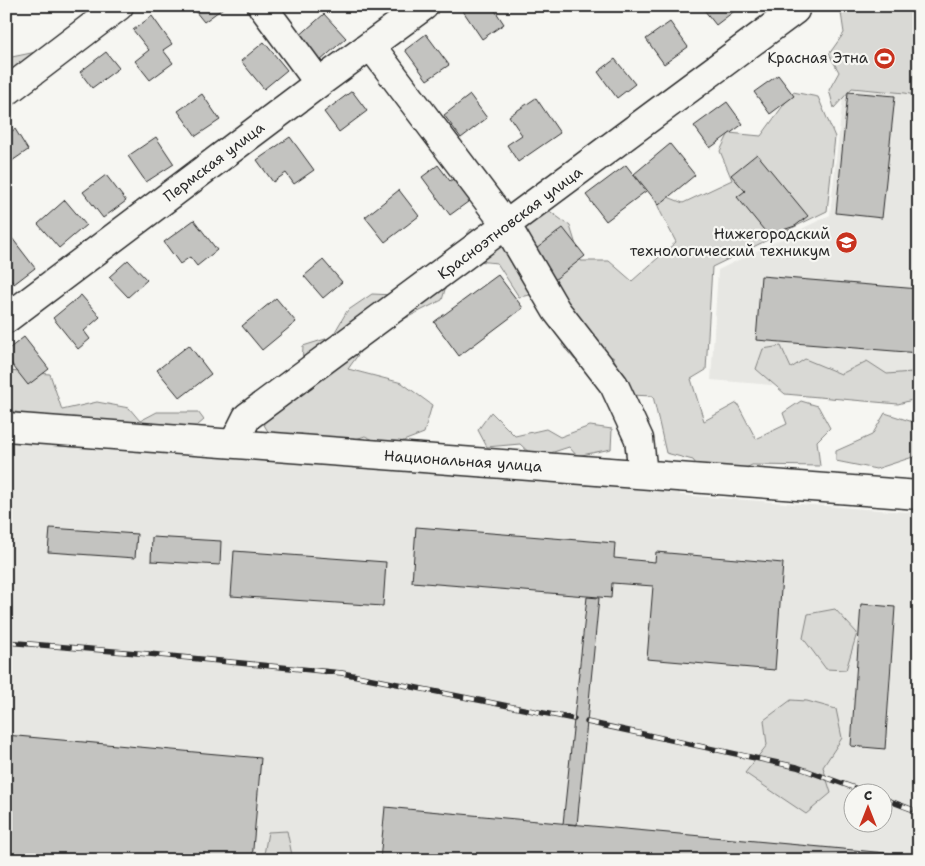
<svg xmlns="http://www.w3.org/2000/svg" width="925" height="866" viewBox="0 0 925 866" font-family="'Shantell Sans',sans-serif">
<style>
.built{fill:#e7e7e3;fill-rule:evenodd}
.green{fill:#d9d9d5;stroke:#828280}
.building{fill:#c3c3c0;stroke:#2b2b2b}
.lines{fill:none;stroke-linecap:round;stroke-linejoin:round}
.minor-casing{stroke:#2b2b2b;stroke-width:31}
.minor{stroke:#f6f6f2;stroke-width:28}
.rail-casing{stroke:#2b2b2b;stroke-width:5.5}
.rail{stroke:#f6f6f2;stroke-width:4;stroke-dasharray:11;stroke-linecap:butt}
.labels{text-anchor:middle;stroke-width:4.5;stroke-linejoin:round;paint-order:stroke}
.poi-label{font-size:15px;fill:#2b2b2b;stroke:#f6f6f2;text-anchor:end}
.street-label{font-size:15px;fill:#2b2b2b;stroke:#f6f6f2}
</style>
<rect width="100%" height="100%" fill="#f6f6f2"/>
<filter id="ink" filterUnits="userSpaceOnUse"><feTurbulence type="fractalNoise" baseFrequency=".02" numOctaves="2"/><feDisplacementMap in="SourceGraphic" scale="10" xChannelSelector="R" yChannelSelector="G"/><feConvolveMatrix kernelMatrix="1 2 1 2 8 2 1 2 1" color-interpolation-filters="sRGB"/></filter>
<g filter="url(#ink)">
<path class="built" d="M844,88L900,93L919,92V397L711,380L718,270L830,215Z
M6,438L680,483V495L919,513V860H6ZM852,794H882V824H852Z"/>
<path class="green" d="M840,6H919V96L905,93L852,88L834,108L829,90L839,72L829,54L844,33Z
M41,51L6,88L7,58Z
M793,92L818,97L835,137L827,211L712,267L706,370L691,379L704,421L737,403L756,439L787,424L783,413L801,401L818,406L830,428L817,441L820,466L752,465L735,473L701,471L693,460L666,453L653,396L630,395L613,357L575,360L562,345L571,313L551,291L519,297L497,263L477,261L460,243L471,229L504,245L533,199L570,226L581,261H609L632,281L676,242L661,213L644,173L663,195L683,203L732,180L720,151L729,133L761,136Z
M427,276L446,286L442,300L372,335L348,369L402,383L432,405L424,433L388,447L365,436L340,444L313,442L302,434L270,435L263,423L284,379L302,367L303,346L332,337L347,311L372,294L395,295Z
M781,346L791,368L805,359L841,374L867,361L887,374L912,372L919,378V398L898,404L785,394L756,369L763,349Z
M6,371L50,374L62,410L97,402L129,408L140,421L157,412H198L204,420L191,431L67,423L6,410Z
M491,412L515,436L546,429L560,437L590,426L612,429L611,449L577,456L569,447L535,458L520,444L487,447L478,430Z
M885,413L916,423L919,455L876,469L836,461V451L872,435Z
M835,609L857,633L846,670L826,669L803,638L808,614Z
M791,700L807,701L836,709L842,738L823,767L831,793L806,814L745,773L767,745L764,720Z
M287,831L293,860H263L268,832Z"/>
<path class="building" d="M191,6H226L204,22Z
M463,6H492L504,24L482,39L461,8Z
M701,6H735L737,9L716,25Z
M324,14L346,38L319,62L297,38Z
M152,16L172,44L163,50L173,63L150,80L135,61L149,50L133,30Z
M670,22L688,47L664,64L646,39Z
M426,34L449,65L427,80L405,50Z
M264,42L287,70L264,89L241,61Z
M106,52L119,68L92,88L80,72Z
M615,59L635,84L617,98L598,72Z
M778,75L794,96L770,114L754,92Z
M352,91L367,111L339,132L324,112Z
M848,92L895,96L882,218L836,213Z
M202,94L220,120L196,136L178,111Z
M470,95L487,118L461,138L444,115Z
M536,98L560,133L518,162L507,145L522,135L509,116Z
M727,102L743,124L710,148L694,126Z
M15,129L28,150L6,165V135Z
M156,137L174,164L146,182L128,156Z
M290,137L314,170L294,184L286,173L273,182L257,160Z
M670,144L695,175L659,205L634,174Z
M757,154L808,216L795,226L768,235L737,197L745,191L731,175Z
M438,165L450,181L456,177L472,199L450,215L422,177Z
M626,165L646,191L606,221L586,195Z
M106,175L126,201L103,218L83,192Z
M399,190L419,216L385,242L365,217Z
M65,200L86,225L59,248L38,224Z
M194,220L217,250L197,266L190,257L180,264L164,242Z
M563,228L585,256L549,284L527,256Z
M12,238L35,268L14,284L6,273V255L9,253L6,250V242Z
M128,260L147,280L128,297L109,277Z
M323,260L342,282L323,298L304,276Z
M498,275L523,308L459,356L434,322Z
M761,276L919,289V353L756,340Z
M81,295L100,317L84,331L90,339L78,349L53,318Z
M276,298L296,322L262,350L242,326Z
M24,337L49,369L28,385L6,357V351Z
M189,345L211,374L180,398L157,370Z
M416,527L615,543L614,558L655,562L656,552L783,563L775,670L647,659L653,586L612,583L611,598L412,582Z
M50,528L137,534L135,558L48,552Z
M152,537L221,541L220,565L151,561Z
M234,551L386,562L383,606L231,596Z
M587,597L599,598L577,825L563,824Z
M861,604L895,607L885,749L851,746Z
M6,735L261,758L252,860H6Z
M385,807L919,856V860H380Z"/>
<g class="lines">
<defs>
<path id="minor" d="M262,6L319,83
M371,46L507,226L556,310L614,385L639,439L643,474
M6,92L119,6
M6,319L319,83L424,6
M6,427L919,495
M234,443L247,417L795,10"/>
</defs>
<use href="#minor" class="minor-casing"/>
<use href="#minor" class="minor"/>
<defs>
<path id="rail" d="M6,642L149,654L342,673L574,719
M587,722L797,767L871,794
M882,798L919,812"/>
</defs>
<use href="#rail" class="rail-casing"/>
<use href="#rail" class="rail"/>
</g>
</g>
<defs>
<symbol id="stadium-disc" viewBox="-11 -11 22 22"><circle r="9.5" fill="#c8321e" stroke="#f6f6f2"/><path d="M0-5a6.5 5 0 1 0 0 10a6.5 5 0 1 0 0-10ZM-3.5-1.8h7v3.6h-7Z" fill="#fff"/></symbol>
<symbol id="university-disc" viewBox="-11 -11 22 22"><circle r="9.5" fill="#c8321e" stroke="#f6f6f2"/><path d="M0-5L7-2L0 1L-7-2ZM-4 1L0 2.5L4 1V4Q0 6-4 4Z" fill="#fff"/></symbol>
</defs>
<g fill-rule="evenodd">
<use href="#stadium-disc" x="872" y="46" width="25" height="25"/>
<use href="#university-disc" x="834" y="230" width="25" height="25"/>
</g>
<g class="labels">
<g class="poi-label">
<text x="868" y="63">Красная Этна</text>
<text x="830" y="239">Нижегородский<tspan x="830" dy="17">технологический техникум</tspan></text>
</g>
<g class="street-label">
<text transform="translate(214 162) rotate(-37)" y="5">Пермская улица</text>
<text transform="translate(510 223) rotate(-37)" y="5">Красноэтновская улица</text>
<text transform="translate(463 461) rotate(4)" y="5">Национальная улица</text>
</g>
</g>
<rect width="925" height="866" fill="none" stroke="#f6f6f2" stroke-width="25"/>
<rect x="12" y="12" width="900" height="841" fill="none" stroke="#2b2b2b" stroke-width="2" filter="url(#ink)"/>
<g transform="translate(868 808)"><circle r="24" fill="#f6f6f2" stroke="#a5a5a2"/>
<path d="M0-4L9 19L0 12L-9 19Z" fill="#c8321e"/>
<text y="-8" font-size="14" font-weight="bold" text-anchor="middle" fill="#2b2b2b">С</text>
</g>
</svg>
